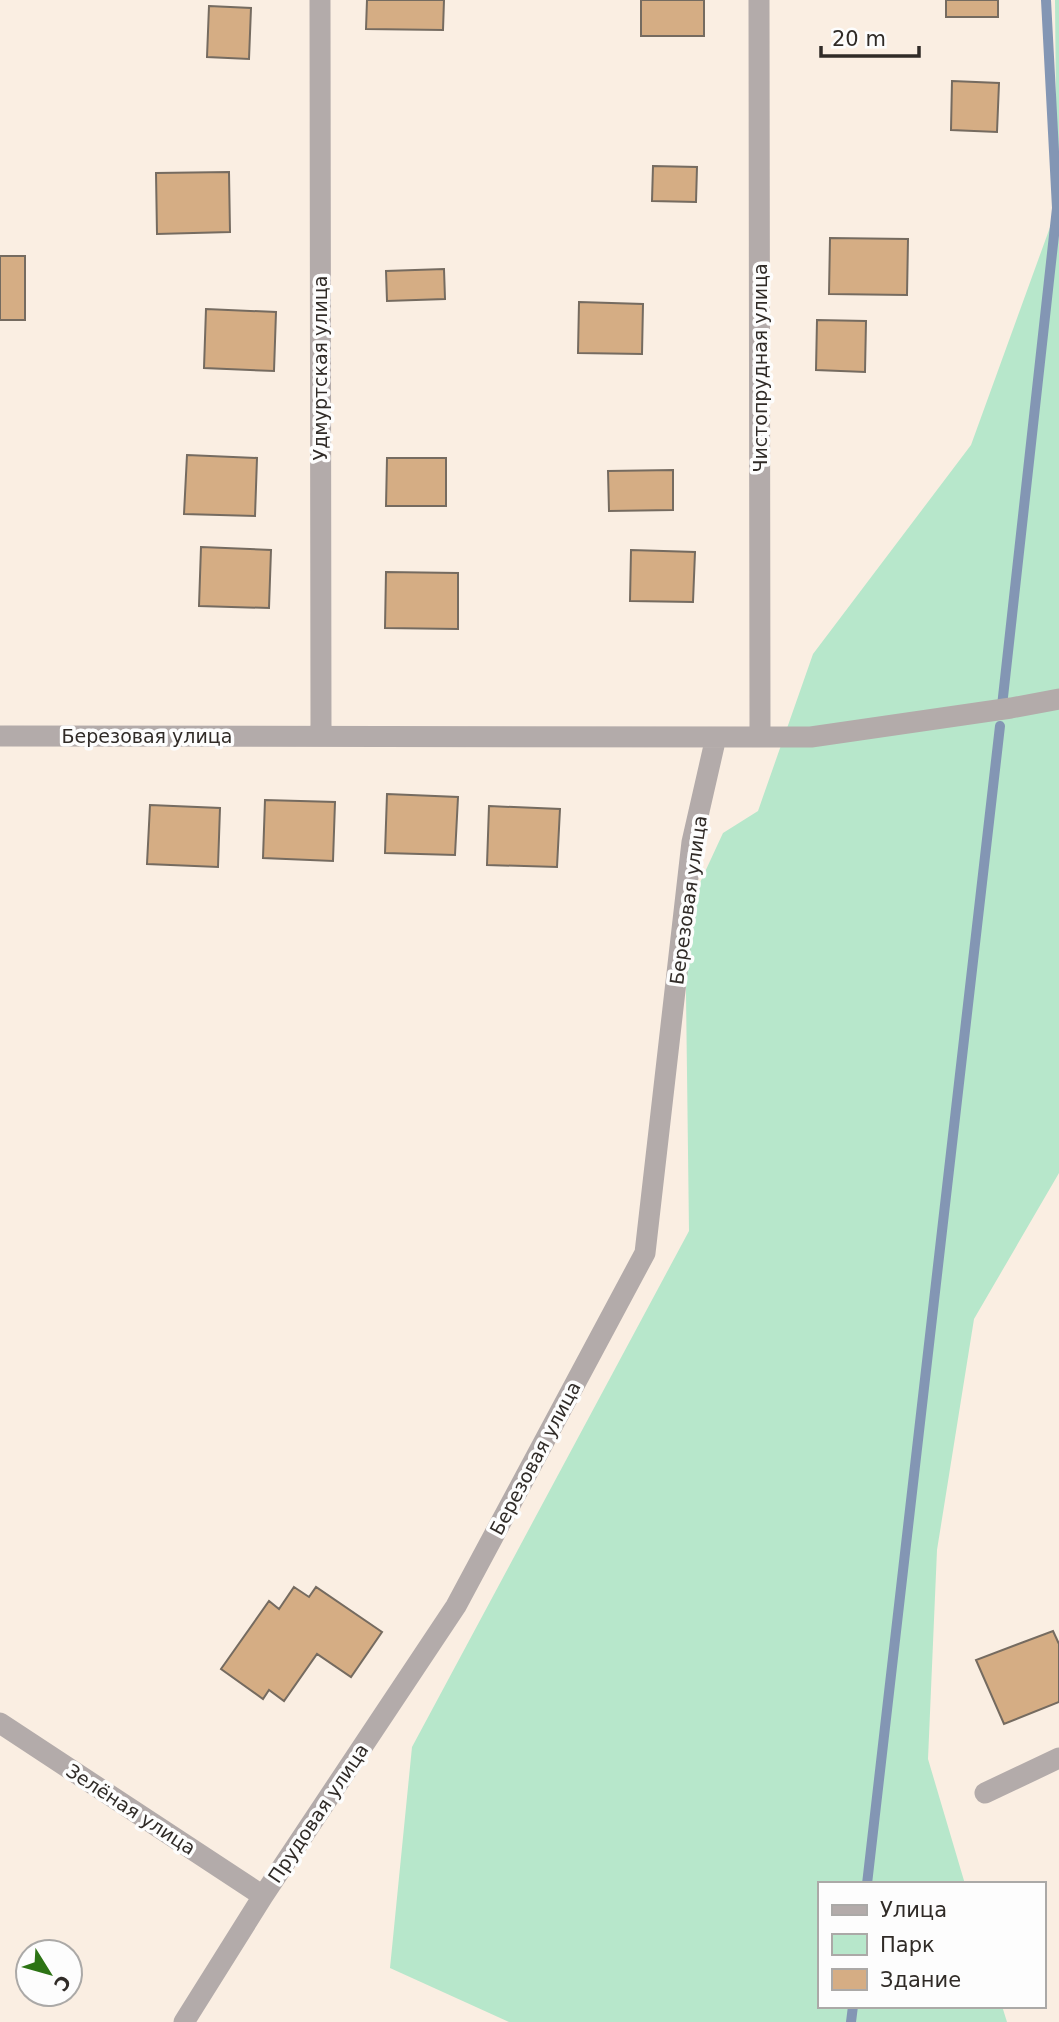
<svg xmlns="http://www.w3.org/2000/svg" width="1059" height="2022" viewBox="0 0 1059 2022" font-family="'DejaVu Sans',sans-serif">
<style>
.green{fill:#b7e7cb}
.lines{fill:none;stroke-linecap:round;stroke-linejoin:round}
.stream{stroke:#8396b4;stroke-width:10}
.building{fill:#d5ad84;stroke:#756b60;stroke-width:2}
.street{stroke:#b3abaa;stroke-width:21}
.labels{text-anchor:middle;stroke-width:7;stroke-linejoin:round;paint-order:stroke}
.street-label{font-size:19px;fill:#302b27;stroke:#fdfdfd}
</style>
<rect width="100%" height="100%" fill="#faeee2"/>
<path class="green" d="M1055,0H1059V1173L974,1319L937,1550L928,1759L965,1884H819V2006H1002L1007,2022H509L390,1968L412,1747L689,1231L685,915L723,833L758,811L813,654L971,445L1057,208Z"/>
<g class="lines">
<path class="stream" d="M1002,706L1057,208L1046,0
M867,1884L1000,726
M851,2022L853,2006"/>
</g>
<path class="building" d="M367,0H444L443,30L366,29Z
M641,0H704V36H641Z
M946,0H998V17H946Z
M209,6L251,8L249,59L207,57Z
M952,81L999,83L997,132L951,130Z
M653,166L697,167L696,202L652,201Z
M229,172L230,232L157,234L156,173Z
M830,238L908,239L907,295L829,294Z
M0,256H25V320H0Z
M444,269L445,299L387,301L386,271Z
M579,302L643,304L642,354L578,353Z
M206,309L276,312L274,371L204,368Z
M817,320L866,321L865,372L816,370Z
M187,455L257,458L255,516L184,514Z
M387,458H446V506H386Z
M673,470V510L609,511L608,471Z
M201,547L271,550L269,608L199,606Z
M631,550L695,552L693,602L630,601Z
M386,572L458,573V629L385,628Z
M387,794L458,797L455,855L385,853Z
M265,800L335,802L333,861L263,858Z
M150,805L220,808L218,867L147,864Z
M489,806L560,809L557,867L487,865Z
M294,1587L309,1597L316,1587L382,1632L351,1677L317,1654L284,1701L269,1690L263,1699L221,1669L269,1601L279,1609Z
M1053,1631L1059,1644V1702L1004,1724L976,1660Z"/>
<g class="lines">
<path class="street" d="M320,0L321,736
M759,0L760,737
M0,736L811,737L1011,708L1059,699
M0,1723L263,1896
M985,1793L1059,1758
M184,2022L263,1896L456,1606L645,1253L692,842L716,737"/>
</g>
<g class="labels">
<g class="street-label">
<text transform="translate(320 368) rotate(-90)" y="7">Удмуртская улица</text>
<text transform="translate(760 368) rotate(-90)" y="7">Чистопрудная улица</text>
<text x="147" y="743">Березовая улица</text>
<text transform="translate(688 900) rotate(-82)" y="7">Березовая улица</text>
<text transform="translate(535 1458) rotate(-62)" y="7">Березовая улица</text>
<text transform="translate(131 1809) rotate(33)" y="7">Зелёная улица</text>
<text transform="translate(318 1813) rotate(-56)" y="7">Прудовая улица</text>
</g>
</g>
<rect x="818" y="1882" width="228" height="126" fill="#fdfdfd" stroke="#aba9a7" stroke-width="2"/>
<rect x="832" y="1905" width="35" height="10" fill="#b3abaa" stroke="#aba9a7" stroke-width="2"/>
<text x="880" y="1917" font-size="21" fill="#302b27">Улица</text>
<rect x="832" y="1934" width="35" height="21" fill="#b7e7cb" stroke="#aba9a7" stroke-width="2"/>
<text x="880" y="1952" font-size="21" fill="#302b27">Парк</text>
<rect x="832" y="1969" width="35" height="21" fill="#d5ad84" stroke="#aba9a7" stroke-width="2"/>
<text x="880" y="1987" font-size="21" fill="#302b27">Здание</text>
<g transform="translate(49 1973) rotate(127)"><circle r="33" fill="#fdfdfd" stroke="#aba9a7" stroke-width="2"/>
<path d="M0-5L12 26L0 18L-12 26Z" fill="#2c7314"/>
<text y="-10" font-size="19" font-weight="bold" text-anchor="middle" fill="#302b27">С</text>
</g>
<path d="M821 46v10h98v-10" fill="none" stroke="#302b27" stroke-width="3.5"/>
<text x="832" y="46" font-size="21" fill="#302b27" stroke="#fdfdfd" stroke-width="5" paint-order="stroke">20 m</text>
</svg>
